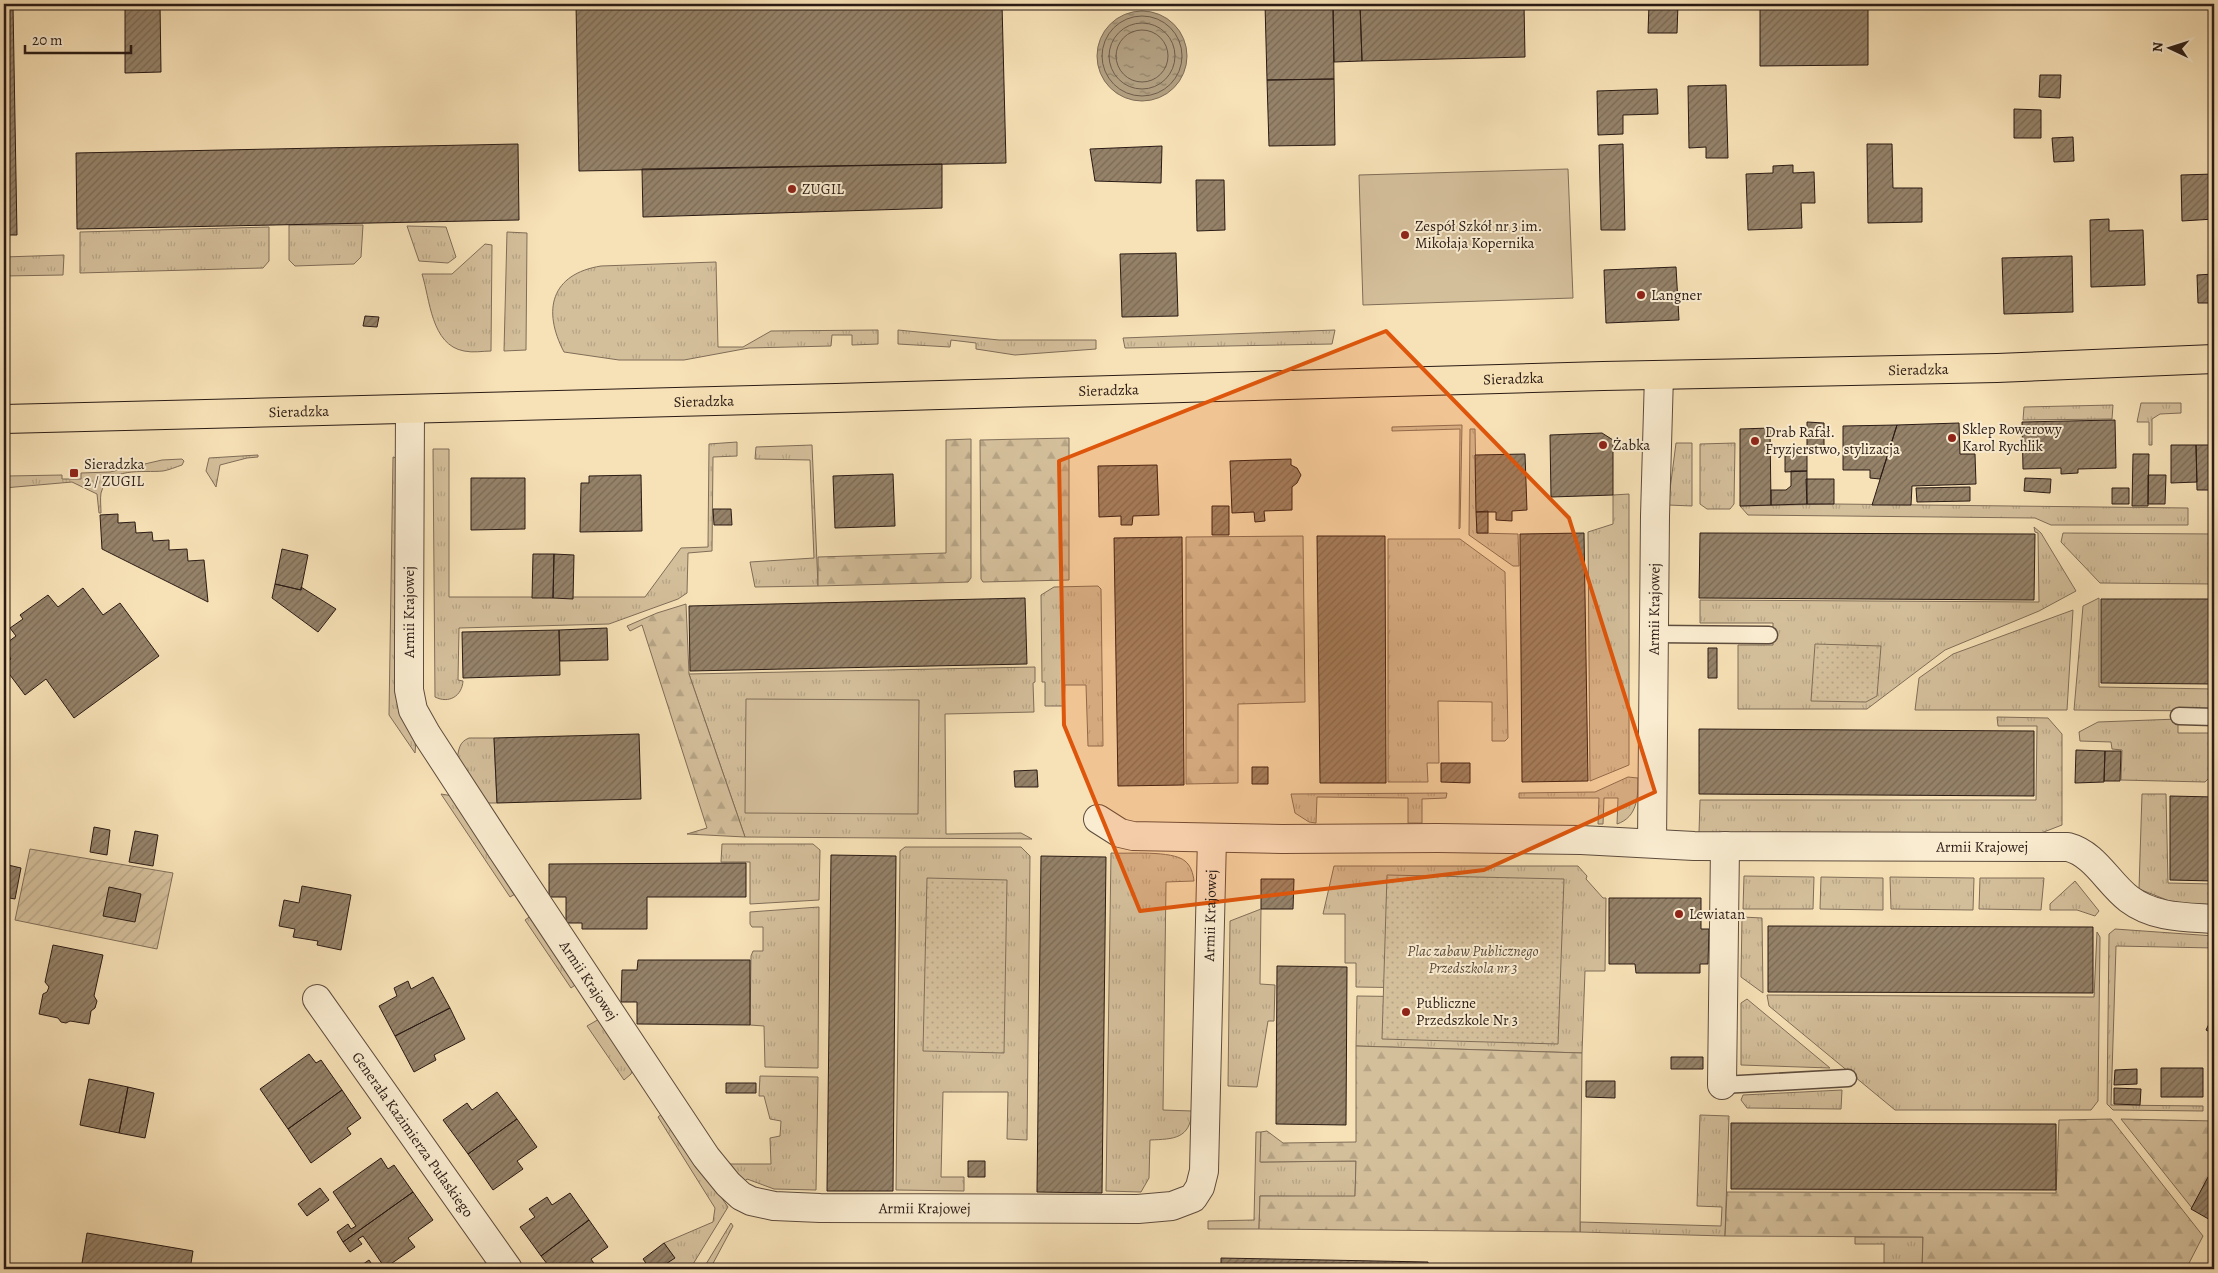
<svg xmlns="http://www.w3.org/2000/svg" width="2218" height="1273" viewBox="0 0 2218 1273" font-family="Alegreya,serif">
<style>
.grass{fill:url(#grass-tufts);stroke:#7f6d58}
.forest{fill:url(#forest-firs);stroke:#7f6d58}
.park{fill:url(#park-dots);stroke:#7f6d58}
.garden{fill:url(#garden-furrows);stroke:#7f6d58}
.pitch{fill:#d4bf9b;stroke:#7f6d58}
.water{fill:url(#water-ripples);stroke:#7b6a55}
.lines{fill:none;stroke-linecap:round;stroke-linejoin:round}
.shore{stroke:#6e5c4a;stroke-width:1}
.building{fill:url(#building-hatch);stroke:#2a1b15}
.lane-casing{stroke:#5d4c3d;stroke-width:19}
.street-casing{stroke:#5d4c3d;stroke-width:30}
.primary-casing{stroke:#2a1b15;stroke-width:30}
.lane{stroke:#faecd0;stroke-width:16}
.street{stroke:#faecd0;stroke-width:28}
.primary{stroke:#f7e1b6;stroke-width:28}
.marked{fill:#de560c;fill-opacity:0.2;stroke:#de560c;stroke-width:4;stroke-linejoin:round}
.poi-dot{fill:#8f2418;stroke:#faecd0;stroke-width:2}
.labels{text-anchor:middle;stroke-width:4;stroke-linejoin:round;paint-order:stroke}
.poi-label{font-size:15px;fill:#2a1b15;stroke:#faecd0;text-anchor:start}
.street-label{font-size:15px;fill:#2a1b15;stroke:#faecd0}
.park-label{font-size:15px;font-style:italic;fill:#5d4c3d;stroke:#faecd0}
</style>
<defs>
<pattern id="grass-tufts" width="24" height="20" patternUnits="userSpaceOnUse" patternTransform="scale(1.25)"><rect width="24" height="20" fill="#d4bf9b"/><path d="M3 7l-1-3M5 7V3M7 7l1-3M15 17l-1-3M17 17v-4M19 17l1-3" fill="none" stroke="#b6a485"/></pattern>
<pattern id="forest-firs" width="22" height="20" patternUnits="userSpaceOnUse" patternTransform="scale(1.25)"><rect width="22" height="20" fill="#d4bf9b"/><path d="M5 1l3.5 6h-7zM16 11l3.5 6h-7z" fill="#b6a485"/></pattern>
<pattern id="park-dots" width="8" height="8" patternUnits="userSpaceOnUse" patternTransform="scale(1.25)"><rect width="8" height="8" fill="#d4bf9b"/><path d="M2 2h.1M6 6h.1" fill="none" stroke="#b6a485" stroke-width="1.8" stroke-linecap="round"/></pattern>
<pattern id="garden-furrows" width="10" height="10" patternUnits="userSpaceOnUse" patternTransform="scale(1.25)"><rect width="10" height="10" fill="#d4bf9b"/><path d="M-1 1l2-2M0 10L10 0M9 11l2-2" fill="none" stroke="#b6a485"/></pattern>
<pattern id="water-ripples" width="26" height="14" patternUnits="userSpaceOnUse" patternTransform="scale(1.25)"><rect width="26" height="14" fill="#b19e7f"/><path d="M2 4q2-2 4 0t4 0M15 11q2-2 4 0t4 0" fill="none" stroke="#908067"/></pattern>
<pattern id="building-hatch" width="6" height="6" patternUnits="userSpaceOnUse" patternTransform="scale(1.25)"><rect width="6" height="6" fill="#958269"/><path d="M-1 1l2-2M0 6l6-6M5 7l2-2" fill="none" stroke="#7a6a55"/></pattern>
</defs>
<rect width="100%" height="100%" fill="#f7e1b6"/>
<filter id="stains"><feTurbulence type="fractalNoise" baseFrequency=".004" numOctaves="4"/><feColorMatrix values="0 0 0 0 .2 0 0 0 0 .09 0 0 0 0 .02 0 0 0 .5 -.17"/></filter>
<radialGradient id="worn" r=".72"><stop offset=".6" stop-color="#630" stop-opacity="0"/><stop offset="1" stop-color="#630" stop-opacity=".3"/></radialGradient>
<path class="grass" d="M289,225H363L361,257L354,264L295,266L289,260Z
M407,226L446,227L456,257L448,263L419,261Z
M269,227V261L263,268L80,273V232Z
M507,232L527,233L526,350L504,351Z
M485,244L492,245L491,351C483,351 473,353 464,351C431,345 430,299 422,274H452Z
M64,255L63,275L4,276V257Z
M716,262L718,347H743L771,331L878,330V344L852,345V335H832L831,346L749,348L684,360H619L564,352C542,310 551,274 601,266Z
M898,330L999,340H1096V349L1015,355L976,349V343L951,340L950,347L898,344Z
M1335,330L1332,344L1125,348L1123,338Z
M2141,403H2181V413L2160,414L2152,419V445H2149V422H2137Z
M2113,405L2112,419L2023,420L2024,407Z
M1462,425L1460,528L1459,529L1460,429L1392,431V427Z
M1470,429H1475L1477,533L1518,534L1519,566H1513L1469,535Z
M737,442V456L713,457L712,551L688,553L687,593L678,599L609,624L459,628L458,680L463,681C462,696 449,704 435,697L433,449H449V597H645L681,548L708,547L709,444Z
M1676,443H1692V506L1668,505Z
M1735,443L1734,504L1730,509H1707L1700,504V444Z
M812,445L818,586L755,587L750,562L814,558L810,460L755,459L756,447Z
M258,455V457L247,458L220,465L216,487L206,471L209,458Z
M393,457L397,458L399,713L416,740L415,753L389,715Z
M182,459L184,461L182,465C176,467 169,470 163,471C143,473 108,466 101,493C100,499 101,507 101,513H99L97,494L72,482L4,488V478L8,476L62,475V479H81V473L110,472L162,460Z
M1629,494V765L1590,781L1588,532L1613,524V495Z
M1834,504L2188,508V525H2051L2035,518L1748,515L1740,506Z
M2034,527L2041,533L2076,591L2039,611L1945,650L1867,709H1738V645H1773V623H1700V600L2039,602L2038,533L2035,532Z
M2063,533L2214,534V584L2100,583L2061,542Z
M1388,539H1460L1505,572L1508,738L1505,741H1492V702L1438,701L1439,763H1427L1428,782H1388Z
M1098,586L1101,589L1103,746H1088L1086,685H1065L1064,706H1045V682H1042L1041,595L1054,587Z
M2099,598V687L2214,689V711L2074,710L2083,606Z
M2073,610L2067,710H1915L1919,678L1953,654Z
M1035,667V682L1033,683L1034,712L945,714L946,834L1021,833L1032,839L745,837L689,674Z
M1997,717L2048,718L2062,734V825L2036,835L1699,833L1700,800H2036L2037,726H1998Z
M2178,719V733H2214V773L2205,782L2121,780L2122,750L2112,749L2111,742L2080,741L2079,732L2098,722Z
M469,738H494L497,803H482L457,759C459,749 459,742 469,738Z
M1628,777L1638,778C1638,796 1638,817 1617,824L1618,798H1604L1603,824H1598L1599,798H1519V793L1595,792Z
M1447,793L1446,798L1422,799V823H1408V798L1317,797L1316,823L1309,822L1295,813L1291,794Z
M441,794L453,796L517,893L510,897Z
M2142,794H2166L2168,883L2214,884V908L2172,902L2139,889Z
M722,844H813L820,850L819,900L750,904V862H721Z
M905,847H1021L1030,856L1027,1140L1007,1139L1008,1092H943L941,1177H964V1191L896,1190L900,851Z
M1111,853C1128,854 1172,850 1185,861C1191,866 1193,873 1194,881L1166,882L1163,1110L1192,1111C1190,1139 1174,1139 1150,1140L1149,1178L1141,1192L1106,1191Z
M1334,866H1578L1587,876L1586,879L1603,898H1606L1605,971H1585L1582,1053L1356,1046L1357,996L1511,998L1425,988L1356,987V963H1345V914H1323Z
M1744,876L1814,877L1813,909H1743Z
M1821,877L1883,878V910L1820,909Z
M1890,877L1974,878L1973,910L1891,909Z
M1980,878H2044L2041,910L1979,909Z
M2075,881L2099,911L2095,916L2077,910H2050V904Z
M819,907L818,1068L765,1067L764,1026L750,1025L751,956L753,951H763V927H752L750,924V912Z
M1261,909L1260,984L1275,985L1274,1021H1268L1257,1087L1228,1086L1230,921Z
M532,915L578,983L571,988L525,920Z
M1742,917L1762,918L1763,993L1741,977Z
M2115,929L2214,936V948L2116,946L2111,1105L2203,1106V1111L2113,1110L2107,1104L2109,934Z
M2097,932L2100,937L2098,1101L2091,1110H1895L1769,1006L1767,995L2094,997Z
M1747,999L1830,1068L1741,1065V1003Z
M601,1018L634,1067L631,1074L624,1080L587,1026Z
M760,1076L818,1077L816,1190L774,1189L747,1179L745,1181L727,1164H771L770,1138L780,1136L781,1121L770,1119L764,1096H759Z
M1842,1090L1841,1109L1747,1108L1741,1100L1743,1095Z
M663,1113L728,1207L690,1269H658L674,1258L664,1243L713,1222L715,1208L658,1117Z
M1700,1115L1729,1116L1725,1236L1580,1232V1222L1721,1226L1722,1207L1697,1206Z
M1256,1132H1261V1162L1356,1161L1355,1197L1260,1196L1259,1229H1208V1221L1254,1220Z
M731,1223L733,1226L710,1269H703Z
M1855,1237H1923L1922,1269H1884V1244H1855Z"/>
<path class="forest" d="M1069,438V580L983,582L981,579L980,440Z
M971,439V578L968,582L818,586V557L946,553V440Z
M1303,536L1305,702L1238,704V783L1186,784V537Z
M686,604L689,674L745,837L687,834L707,828L642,625L630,631L627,626L657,613Z
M1356,1046L1582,1053L1580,1232L1259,1229L1260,1196H1355L1356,1161L1260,1162L1261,1132L1267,1131L1283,1143L1356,1142Z
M2111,1119L2203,1236L2186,1269H1922L1923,1237L1725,1236L1727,1192L2056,1193L2059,1120Z
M2121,1119L2214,1121V1166L2192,1208Z"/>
<path class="park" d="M1815,644L1881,646L1877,696L1866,702L1811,701Z
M1387,875L1564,879L1558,1044L1382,1039Z
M927,878L1007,880L1004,1053L923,1051Z"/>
<path class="garden" d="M30,849L173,873L157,949L15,920Z"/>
<path class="pitch" d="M1568,169L1573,298L1363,305L1359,175Z
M746,699L919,700L918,814L745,813Z"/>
<path class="water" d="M1097 56a45 45 0 1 1 90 0a45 45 0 1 1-90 0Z"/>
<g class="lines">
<path class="shore" d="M1102 56a40 40 0 1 1 80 0a40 40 0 1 1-80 0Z
M1109 56a33 33 0 1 1 66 0a33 33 0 1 1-66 0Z
M1116 56a26 26 0 1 1 52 0a26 26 0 1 1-52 0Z"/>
</g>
<path class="building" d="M125,4H160L161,72L125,73Z
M576,4H1002L1006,163L579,171Z
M1265,4H1333L1334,79L1267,80Z
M1333,4H1360L1362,61L1334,62Z
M1360,4H1524L1525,57L1362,61Z
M1649,4H1678L1677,33H1648Z
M1760,4H1868V65L1760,66Z
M4,6H13L17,235H4Z
M2040,75H2061L2060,98L2039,97Z
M1334,79L1335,145L1269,146L1267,80Z
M1726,85L1728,158H1706V147L1689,148L1688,86Z
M1657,89L1658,114L1623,115V134L1598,135L1597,91Z
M2014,109L2041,110V138H2014Z
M2073,137L2074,161L2054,162L2052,138Z
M518,144L519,220L77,229L76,153Z
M1623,144L1625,230H1601L1599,145Z
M1867,144H1892L1893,188H1922V222L1868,223Z
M1162,146L1161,183L1095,181L1090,149Z
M942,164V208L643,217L642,169Z
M1793,165V173L1814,172L1815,203H1801L1802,228L1748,230L1746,174L1773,173V166Z
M2214,174V219L2182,221L2181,175Z
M1196,180H1224L1225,230L1197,231Z
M2109,219V231L2143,230L2145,285L2091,287L2090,220Z
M1176,253L1178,316L1122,317L1120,254Z
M2072,256L2073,312L2004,314L2002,258Z
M1676,267L1679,320L1606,323L1604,270Z
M2214,274V303H2198L2197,275Z
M365,316L379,317L377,327L363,326Z
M2115,420L2116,468L2078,469V473L2061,474V468L2023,469L2022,422Z
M1807,422L1824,423V454H1807Z
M1959,423L1960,454H1975L1976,484L1912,486L1911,505H1872L1897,425Z
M1897,425L1880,479L1870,478V470H1843V426Z
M1770,428L1771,505L1740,506V429Z
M1602,433L1613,440V495L1551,497L1550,435Z
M2171,445H2196L2197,482L2171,483Z
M2196,445H2214V490H2197Z
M1525,454L1527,510L1512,511V521L1496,520V512H1476L1475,455Z
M1807,454V471L1785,472V455Z
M2133,454H2149L2148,506H2132Z
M1291,459V465L1297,468L1301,475L1297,483L1292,487V510L1264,511L1265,521L1255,522L1254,512L1232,513L1230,461Z
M1157,465L1159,515L1133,516L1132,525H1121V516L1099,517L1098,466Z
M1791,471H1807V504L1771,505V490H1786L1791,486Z
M893,474L895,526L835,528L833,476Z
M641,475L642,531L580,532L581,483H589V476Z
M2148,475H2166L2165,504H2148Z
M471,478H525V529L471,530Z
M2025,478L2051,479L2050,493L2024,491Z
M1806,479H1834V504H1807Z
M1970,487V501L1917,502L1916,488Z
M2112,488H2129V504H2112Z
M1212,506H1229V535H1212Z
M713,509H731L732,525H714Z
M1488,511V533H1477L1476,512Z
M118,514V523L135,522L136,533L152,532L153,541L169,540V550L187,549L188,561L204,560L208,602L102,549L100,515Z
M1584,533L1588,781L1522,782L1520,534Z
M1700,533L2035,534L2034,600L1699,598Z
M1317,536H1385L1386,783H1320Z
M1182,537L1184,785L1118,786L1114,538Z
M282,549L308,555L301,590L275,584Z
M533,554H554L553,598H532Z
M554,554L574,555L573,599L553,598Z
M275,584L301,590V587L336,609L318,632L272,598Z
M83,588L103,615L120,603L159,656L74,718L46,679L25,695L4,667V664L11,659L4,648V645L16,636L10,628L23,619L20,615L48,595L58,607Z
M1025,598L1027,664L690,671L689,606Z
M2101,599H2214L2213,684L2101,683Z
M607,628L608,660L560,661L559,630Z
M559,630L560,675L463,678L462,632Z
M1708,648H1717V678H1708Z
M1699,729L2034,731V796L1699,794Z
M639,734L641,799L497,803L494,738Z
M2076,750L2105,751L2104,782L2075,783Z
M2105,751H2121L2120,781H2104Z
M1441,763H1470V783L1441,782Z
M1252,767H1268V784H1252Z
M1037,770L1038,787H1015L1014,771Z
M2170,796L2214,797V881L2170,880Z
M94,827L110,830L107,855L90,852Z
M135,831L158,835L153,866L129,862Z
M831,855L896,856L893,1191H827Z
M1041,856L1106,857L1102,1193L1037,1192Z
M746,863V897H647V929H582V923H566V897H549V864Z
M4,864L21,868L15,899L4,897Z
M1261,879H1294L1293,909H1261Z
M302,886L351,895L341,950L317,945L318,941L293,937L295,929L279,926L284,900L299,903Z
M109,887L141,894L135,922L103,916Z
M1609,898H1701V929H1709L1708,964H1700V973H1636L1635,964H1609Z
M1768,926L2093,927V993L1768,992Z
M53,945L103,955L94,996L97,1001L95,1008L91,1011L89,1024L70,1021L66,1023L61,1022L58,1018L39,1014L43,994L47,992L49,987L45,982Z
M638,960H750V1025L637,1024V1002H621L622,970H637Z
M1277,966L1347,967L1346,1125L1276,1124Z
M433,977L450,1008L395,1036L379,1006L397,996L394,988L408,981L411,989Z
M450,1008L465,1039L434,1055L436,1060L414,1072L395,1036Z
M2214,1014V1034L2206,1030Z
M309,1054L316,1063L321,1060L342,1090L288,1129L260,1089Z
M1671,1057H1703V1069H1671Z
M2161,1068H2203V1097H2161Z
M2137,1069V1084L2114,1085L2115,1070Z
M89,1079L128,1087L119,1133L80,1125Z
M1586,1081H1615V1098L1586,1097Z
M726,1083H756V1093H726Z
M128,1087L154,1093L145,1138L119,1133Z
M2114,1088L2141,1089L2140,1105L2114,1104Z
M342,1090L361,1118L347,1128L351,1134L311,1163L288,1129Z
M497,1092L517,1119L468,1154L443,1120L467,1103L472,1110Z
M517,1119L537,1147L517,1161L523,1169L493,1190L468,1154Z
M1731,1123L2056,1124V1190L1731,1189Z
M381,1158L388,1169L394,1165L413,1192L343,1242L337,1232L348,1224L351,1229L356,1226L333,1192Z
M968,1161H985V1177H968Z
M2214,1166V1217L2212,1221L2191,1209Z
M320,1188L329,1200L307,1216L298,1204Z
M413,1192L433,1220L408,1238L415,1247L385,1268L363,1236L358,1239L362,1244L350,1252L343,1242Z
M570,1193L589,1220L541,1256L520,1227L535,1217L529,1209L547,1197L552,1205Z
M589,1220L608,1247L591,1259L597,1268L551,1269L541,1256Z
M87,1233L193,1251L190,1269H81Z
M664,1243L675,1258L658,1269H650L643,1259Z
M1221,1258L1428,1262V1269H1221Z
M369,1260L375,1269H356Z
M1045,1264L1182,1265V1269H1045Z
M1788,1266L1855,1267V1269H1788Z"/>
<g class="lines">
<defs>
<path id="lane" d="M1654,634L1769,635
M2179,716L2214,717
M1722,1085L1848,1078"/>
<g id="street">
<path id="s1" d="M410,409L409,640V690L413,710L427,735L502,850L706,1157L728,1184L741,1196L751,1201L774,1206L820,1208L1138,1209L1172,1206L1193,1198L1200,1187L1204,1171L1212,838"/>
<path id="s2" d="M1098,819L1120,833L1133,836L1282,839L1438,838L1581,840L1694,846L2068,847C2095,854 2108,883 2129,899C2154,918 2185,917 2214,919"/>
<path id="s3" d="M1652,843L1655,516L1659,375"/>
<path id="s4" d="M317,999L508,1269"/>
<path d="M1722,1085L1725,846"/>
</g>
<g id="primary">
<path id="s5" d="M4,419L836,398L1603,376L1997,368L2214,359"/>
</g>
</defs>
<use href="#lane" class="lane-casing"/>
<use href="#street" class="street-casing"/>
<use href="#primary" class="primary-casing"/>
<use href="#lane" class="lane"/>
<use href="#street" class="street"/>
<use href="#primary" class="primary"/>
</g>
<path class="marked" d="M1386,331L1569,518L1655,792L1484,870L1140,911L1064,725L1059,461Z"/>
<g class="poi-dot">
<circle cx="792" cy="189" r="5"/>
<circle cx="1405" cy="235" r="5"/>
<circle cx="1641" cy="295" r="5"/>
<circle cx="1952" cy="438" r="5"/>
<circle cx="1755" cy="441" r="5"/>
<circle cx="1603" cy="445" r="5"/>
<rect x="69" y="468" width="10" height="10" rx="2.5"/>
<circle cx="1679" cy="914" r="5"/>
<circle cx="1406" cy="1012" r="5"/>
</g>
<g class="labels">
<g class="poi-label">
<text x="802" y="194">ZUGIL</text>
<text x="1415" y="231">Zespół Szkół nr 3 im.<tspan x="1415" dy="17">Mikołaja Kopernika</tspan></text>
<text x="1651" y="300">Langner</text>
<text x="1962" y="434">Sklep Rowerowy<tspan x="1962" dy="17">Karol Rychlik</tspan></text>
<text x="1765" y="437">Drab Rafał.<tspan x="1765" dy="17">Fryzjerstwo, stylizacja</tspan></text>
<text x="1613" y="450">Żabka</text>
<text x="84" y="469">Sieradzka<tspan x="84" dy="17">2 / ZUGIL</tspan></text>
<text x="1689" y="919">Lewiatan</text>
<text x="1416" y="1008">Publiczne<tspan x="1416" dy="17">Przedszkole Nr 3</tspan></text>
</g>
<g class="street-label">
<text dy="5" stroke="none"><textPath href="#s5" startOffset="1915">Sieradzka</textPath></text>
<text dy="5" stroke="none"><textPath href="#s5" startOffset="1510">Sieradzka</textPath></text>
<text dy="5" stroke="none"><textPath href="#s5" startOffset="1105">Sieradzka</textPath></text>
<text dy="5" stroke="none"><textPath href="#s5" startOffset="700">Sieradzka</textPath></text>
<text dy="5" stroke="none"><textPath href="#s5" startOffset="295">Sieradzka</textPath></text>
<text dy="5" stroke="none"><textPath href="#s3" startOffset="234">Armii Krajowej</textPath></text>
<text transform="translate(409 612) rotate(-90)" y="5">Armii Krajowej</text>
<text dy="5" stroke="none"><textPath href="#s2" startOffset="889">Armii Krajowej</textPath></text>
<text dy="5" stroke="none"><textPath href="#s1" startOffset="1629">Armii Krajowej</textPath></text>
<text dy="5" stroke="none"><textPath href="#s1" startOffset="624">Armii Krajowej</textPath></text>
<text dy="5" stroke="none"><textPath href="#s4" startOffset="166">Generała Kazimierza Pułaskiego</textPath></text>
<text dy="5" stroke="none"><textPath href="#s1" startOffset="1074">Armii Krajowej</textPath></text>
</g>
<g class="park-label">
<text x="1473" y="956">Plac zabaw Publicznego<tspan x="1473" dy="17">Przedszkola nr 3</tspan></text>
</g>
</g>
<rect width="2218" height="1273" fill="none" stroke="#f7e1b6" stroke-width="20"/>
<rect x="5" y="5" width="2208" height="1263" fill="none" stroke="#2a1b15" stroke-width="2.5"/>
<rect x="10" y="10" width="2198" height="1253" fill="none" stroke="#2a1b15"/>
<g transform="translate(2170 48) rotate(274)" stroke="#faecd0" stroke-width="4" paint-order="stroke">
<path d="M0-4L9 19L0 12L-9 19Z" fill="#2a1b15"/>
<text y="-8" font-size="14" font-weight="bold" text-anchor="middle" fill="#2a1b15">N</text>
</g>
<path d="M25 45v8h106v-8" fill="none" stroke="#2a1b15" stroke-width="2.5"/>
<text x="32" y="45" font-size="15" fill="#2a1b15" stroke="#faecd0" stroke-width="4" paint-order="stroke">20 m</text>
<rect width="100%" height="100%" filter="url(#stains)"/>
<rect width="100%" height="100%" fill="url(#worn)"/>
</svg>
